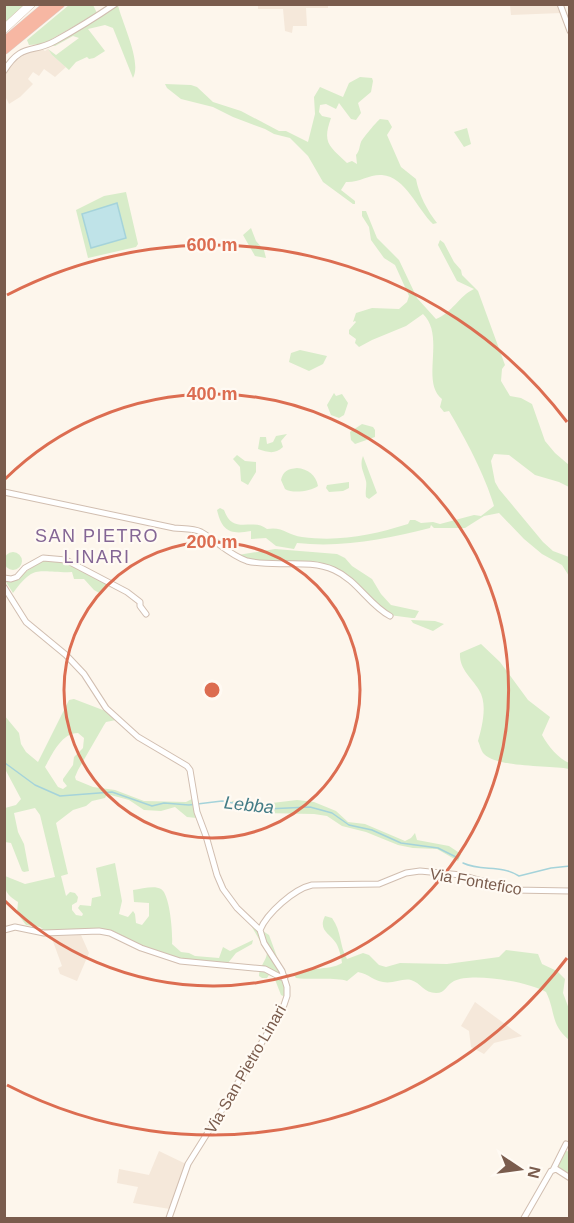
<svg xmlns="http://www.w3.org/2000/svg" width="574" height="1223" viewBox="0 0 574 1223" font-family="Helvetica,sans-serif">
<style>
.residential{fill:#f5e8da}
.green{fill:#d8ecc9;fill-rule:evenodd}
.water{fill:#bfe3e8;stroke:#a5d3da;stroke-width:1.5}
.lines{fill:none;stroke-linecap:round;stroke-linejoin:round}
.stream{stroke:#a5d3da;stroke-width:1.5}
.minor-casing{stroke:#d1beb0;stroke-width:7}
.secondary-casing{stroke:#d6c0b0;stroke-width:9}
.motorway-casing{stroke:#dad1cd;stroke-width:10}
.minor{stroke:#fff;stroke-width:5}
.secondary{stroke:#fff;stroke-width:8}
.motorway{stroke:#f7b7a3;stroke-width:9}
.ring{fill:none;stroke:#dc6d51;stroke-width:3}
.labels{text-anchor:middle;stroke-width:4.5;stroke-linejoin:round;paint-order:stroke}
.street-label{font-size:16px;fill:#7a5c4d;stroke:#fffaf3}
.neighbourhood-label{font-size:18px;letter-spacing:1.5px;fill:#846695;stroke:#fffaf3}
.water-label{font-size:18px;font-style:italic;fill:#437c86;stroke:#fffaf3}
.centre{fill:#dc6d51;stroke:#fffaf3;stroke-width:3}
.ring-label{font-size:18px;text-anchor:middle;font-weight:bold;fill:#dc6d51;stroke:#fffaf3;stroke-width:4.5;stroke-linejoin:round;paint-order:stroke}
</style>
<rect width="100%" height="100%" fill="#fdf6ec"/>
<path class="residential" d="M258,5L328,4V8H306L307,26H293L292,33L285,31L283,9H258Z
M510,5H558L561,13L511,15Z
M41,48L45,51L48,49L52,55L66,67L55,77L44,69L39,76L33,72L28,79L33,84L20,97L9,104L5,96V76L8,69L20,56L30,50Z
M81,935L89,953L77,981L60,974L58,968L62,966L51,936Z
M475,1002L513,1030L522,1036L494,1043L484,1054L471,1047L469,1031L461,1026Z
M159,1151L186,1164L170,1209L133,1203L138,1187L117,1183L119,1169L149,1175Z"/>
<path class="green" d="M5,5H27L5,25Z
M69,5H93L97,13L43,44L29,45L27,40Z
M118,5C122,23 142,62 133,78L113,28L105,25L88,29L105,51L94,58L89,59L87,57L76,62L69,70L52,55L48,49L56,55L79,38L73,36L55,46L49,45Z
M360,77L372,78L373,81L371,92L358,103L361,113L356,120L351,119L339,103L336,109L326,104L320,105L319,112L322,116L331,118C322,143 329,146 347,163L352,161L357,164L356,155C360,150 359,147 361,142C363,138 377,121 380,119L388,120L392,127L387,135L401,167L416,179C419,195 427,210 437,223L433,224C417,209 406,177 382,175C370,174 358,183 346,182L341,190L355,201V204H353L323,182L308,156L290,138L274,134L265,129L233,117L213,107L181,99L167,88L165,84L191,85L197,87L213,102L241,111L279,131H286L308,142L315,114L314,97L320,87L343,97L349,83Z
M467,128L471,144L464,147L454,132Z
M126,192L138,244L136,247L88,258L76,210L104,196Z
M362,211H366L377,238L399,260L417,298L436,319C452,313 459,296 474,289L457,281L438,245L440,240L444,243L454,262L461,270L462,275L478,291L505,365L502,369L501,381L510,396L521,398L532,404L545,441L555,453L569,465V487L559,482L535,475L509,455L494,454L491,461L495,482L499,489L543,542L553,551L569,557V576L562,565L542,554L524,539L499,513L484,516L465,528H434L431,525L430,528C387,539 342,548 297,543L294,549L276,546L266,538L251,539V531C230,535 222,531 217,510L220,508L224,510C233,536 252,517 267,529C282,526 288,535 302,537C340,542 372,535 408,524L410,520H415L421,523L433,522L440,524L474,515L481,516L494,506C485,475 465,438 449,411L444,412L440,407L442,399C420,382 446,336 423,314L406,326L372,340L359,347L355,343L356,339L349,334V330L356,322L355,321L353,322L356,313L372,308L399,309L407,302L409,296L395,265L384,258L371,240L369,227L362,216Z
M251,228L256,241L264,250L266,258L255,256L243,235Z
M300,350L327,356L323,364L309,371L289,362L291,353Z
M334,393L336,396L342,394L348,403L344,415L339,418L331,415L327,405Z
M362,424L373,427L375,430V437L355,444L351,440L350,432Z
M287,434L281,441L283,447C274,455 268,452 258,449L260,437H266L267,444L273,442L276,436Z
M237,455L245,461L256,462V472L248,485L241,481L240,467L233,459Z
M363,456L377,493L369,499L366,497C365,491 367,486 366,481C364,472 359,466 363,456Z
M297,468C308,469 316,475 318,486C311,491 293,494 285,489L281,480C283,471 288,469 297,468Z
M349,482V488L343,491L329,492L326,488L327,485Z
M275,549L337,554L345,558L352,566L372,579L381,594L391,605L419,611L415,618H412L389,615L364,591L332,569L245,560L238,555Z
M4 561a9 9 0 1 1 18 0a9 9 0 1 1-18 0Z
M44,560L66,562L108,584L101,594L94,590L84,579H74L72,572C38,574 36,562 13,593L4,579L13,580Z
M411,620L435,621L444,624L433,631L413,623Z
M481,644L500,662L528,700L550,717L542,735C548,746 559,759 569,763V769C550,765 497,768 484,754C481,751 480,745 478,741C482,727 488,704 479,690C471,677 459,669 460,653Z
M74,699L108,712L116,720L106,722L104,725L78,770L75,777L76,780L93,787L115,790L144,801L186,802L194,798L197,818L187,817L175,807L161,811L144,810L129,800L107,794L105,798L92,801L86,806L73,810L56,823L68,874L61,876L66,896L70,892L75,893L78,897L77,902L72,905V910L76,915L82,916L83,914L78,908L80,905L91,906L92,898L101,896L96,868L115,863L122,901L119,914L128,917L133,911L135,914L136,923L142,925L149,916V903L134,902L133,890C142,889 154,885 161,889C170,894 173,934 172,944L181,952L189,953L195,956L219,958L223,947L230,951L253,940L252,944L236,953L228,963L186,961L143,946L113,931L104,929L49,933L40,927L26,925L17,913L18,902C5,893 5,892 5,876L25,884L55,877L40,815L35,808L14,813L18,832L24,844L29,871L24,872L22,871L11,843L5,842V808L16,805L21,799L5,769L4,715L19,733L21,744L26,752L38,762L69,700ZM78,733L84,738L83,748L74,757L73,765L63,779V781L67,786L63,789L58,787L45,767C52,755 61,733 78,733Z
M240,800L268,806L272,803L297,800L314,802L336,811L348,822L365,824L405,841L411,838L415,833L417,840L449,846L461,854L458,861L437,849L413,848L398,845L366,832L342,826L327,816L314,814L262,813L231,803L232,801Z
M325,916L332,918C342,932 339,945 347,959L363,953L369,955L379,965L386,967L400,963L447,964L499,957L506,950L538,954L542,964L557,971L565,979L563,993L569,1009V1040C550,1024 556,1012 546,992C529,982 472,972 454,981C446,985 446,993 436,993C424,993 421,983 411,980C402,978 393,984 383,982C374,981 369,974 358,972L347,981C337,977 310,980 296,978L294,975C308,965 327,972 342,963C341,956 339,948 336,943C329,933 318,930 325,916Z
M249,922L269,935L284,976L285,997L281,995L274,977L269,975L267,978H262L259,976C259,966 266,962 267,953Z
M564,1150L569,1152V1177L554,1167Z"/>
<path class="water" d="M117,203L126,238L91,248L82,214Z"/>
<g class="lines">
<path class="stream" d="M5,763L35,785L60,796L112,792L152,806L164,803L189,805L222,801L266,809L310,807L332,813L349,825L372,830L401,843L438,848L458,858
M463,863C482,872 500,864 519,876L551,868L570,866"/>
<defs>
<path id="minor" d="M560,4L570,31
M4,71C22,42 32,54 55,41C75,30 96,17 115,4
M4,492L174,528C182,529 193,528 201,532C217,541 229,555 247,561C275,568 308,558 334,570C357,580 369,605 390,616
M4,578L11,579L17,577L25,568L43,558L66,560L127,592L140,602V606L146,614
M4,587L26,622L66,655L84,674L106,708L138,737L187,766L190,770L197,812L206,836L217,875L223,889L237,908L260,930L264,943L282,971L287,987V996L284,1005L220,1113L188,1164L169,1218
M4,930L15,927L44,933L99,931L110,933L141,948L180,961L265,969L280,977H285
M260,930C267,913 294,889 312,885L379,884L406,873L420,871L461,875L514,890L570,891
M553,1170L566,1144
M524,1218L551,1171L556,1169L570,1178"/>
<path id="secondary" d="M4,29L31,4"/>
<path id="motorway" d="M4,42L49,4
M4,50L60,4"/>
</defs>
<use href="#minor" class="minor-casing"/>
<use href="#secondary" class="secondary-casing"/>
<use href="#motorway" class="motorway-casing"/>
<use href="#minor" class="minor"/>
<use href="#secondary" class="secondary"/>
<use href="#motorway" class="motorway"/>
</g>
<g class="ring">
<circle cx="212" cy="690" r="148"/>
<path d="M5 479A296 296 0 1 1 5 901"/>
<path d="M567 958A445 445 0 0 1 7 1085M7 295A445 445 0 0 1 567 422"/>
</g>
<g class="labels">
<g class="street-label">
<text transform="translate(476 881) rotate(10)" y="6">Via Fontefico</text>
<text transform="translate(245 1069) rotate(-60)" y="6">Via San Pietro Linari</text>
</g>
<g class="neighbourhood-label">
<text x="97" y="542">SAN PIETRO<tspan x="97" dy="21">LINARI</tspan></text>
</g>
<g class="water-label">
<text transform="translate(249 805) rotate(6)" y="6">Lebba</text>
</g>
</g>
<circle cx="212" cy="690" r="9" class="centre"/>
<g class="ring-label">
<text x="212" y="251">600 m</text>
<text x="212" y="400">400 m</text>
<text x="212" y="548">200 m</text>
</g>
<rect width="574" height="1223" fill="none" stroke="#7a5c4d" stroke-width="12"/>
<g transform="translate(520 1169) rotate(103)" stroke="#fffaf3" stroke-width="4.5" paint-order="stroke">
<path d="M0-4.5L10 22L0 15L-10 22Z" fill="#7a5c4d"/>
<text y="-9" font-size="16" font-weight="bold" text-anchor="middle" fill="#7a5c4d">N</text>
</g>
</svg>
